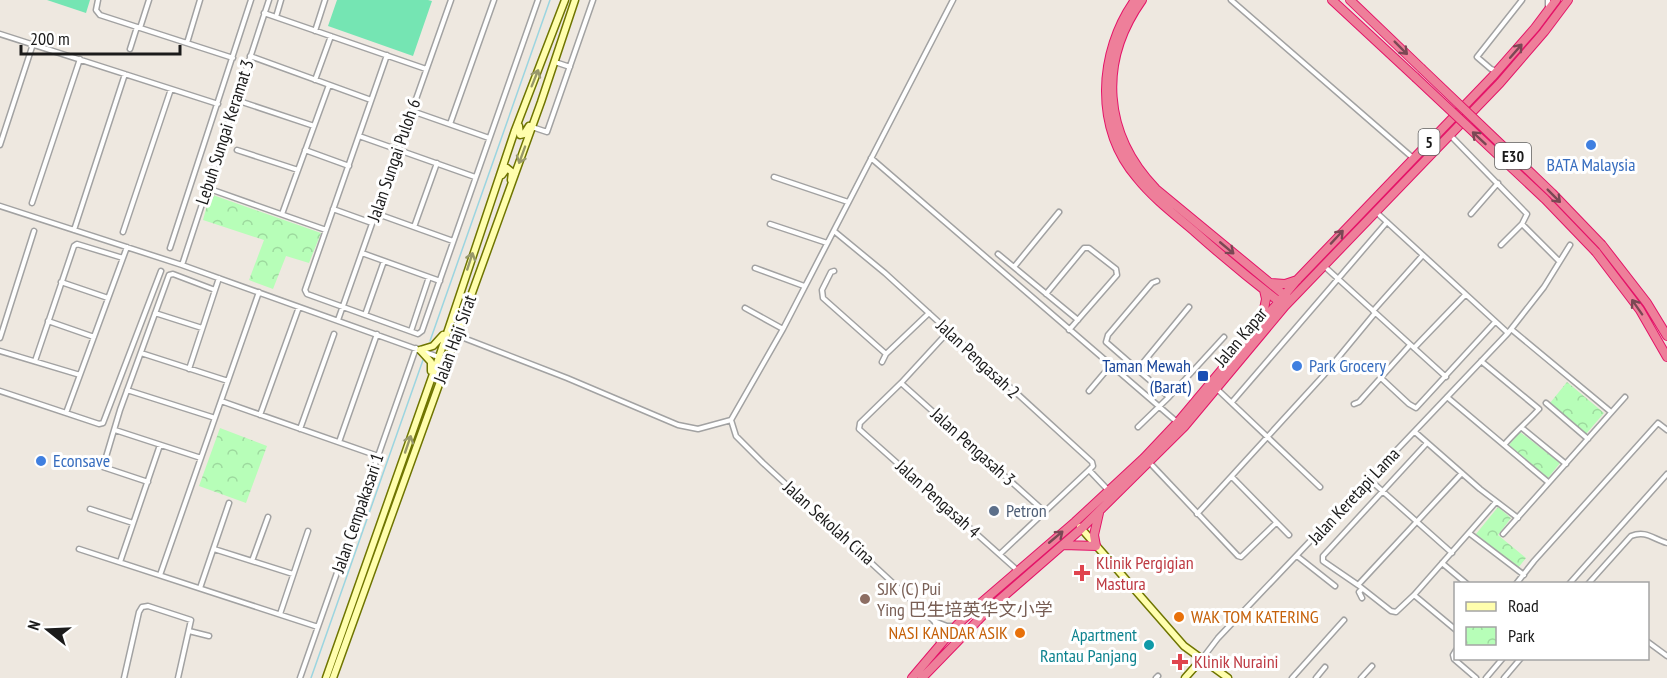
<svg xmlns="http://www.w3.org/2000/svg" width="1667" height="678" viewBox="0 0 1667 678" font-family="'PT Sans Narrow','Noto Sans SC',sans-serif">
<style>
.park{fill:url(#park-crowns)}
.pitch{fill:#75e5b3}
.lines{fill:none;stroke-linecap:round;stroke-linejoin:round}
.stream{stroke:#9bd5e0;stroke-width:1.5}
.street-casing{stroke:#a2a2a2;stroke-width:7}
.secondary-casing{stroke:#6f7500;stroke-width:9}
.highway-casing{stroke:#e41468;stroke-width:10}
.street{stroke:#fff;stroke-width:4}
.secondary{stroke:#fffead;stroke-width:6}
.highway{stroke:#ee7f9a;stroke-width:8}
.highway-bridge-casing{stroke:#e41468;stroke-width:10;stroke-linecap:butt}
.highway-bridge{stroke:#ee7f9a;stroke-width:8}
.oneway{stroke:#7a4854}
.oneway2{stroke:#98986b}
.shop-dot{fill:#3f7fe0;stroke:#fff;stroke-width:2}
.transit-dot{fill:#1a4fb4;stroke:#fff;stroke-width:2}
.service-dot{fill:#5c6f8a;stroke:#fff;stroke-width:2}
.health-dot{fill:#e0444e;stroke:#fff;stroke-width:2}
.education-dot{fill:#8d6e63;stroke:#fff;stroke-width:2}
.food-dot{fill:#e8710a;stroke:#fff;stroke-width:2}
.culture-dot{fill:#0f9aa8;stroke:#fff;stroke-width:2}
.labels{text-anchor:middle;stroke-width:6;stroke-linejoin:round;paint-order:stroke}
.shield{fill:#fff;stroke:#5f5f5f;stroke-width:1.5}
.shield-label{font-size:16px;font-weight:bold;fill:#1b1b1b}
.street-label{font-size:18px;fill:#1b1b1b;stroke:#fff}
.shop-label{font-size:18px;fill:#366cbe;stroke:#fff;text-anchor:start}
.transit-label{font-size:18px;fill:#164399;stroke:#fff;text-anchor:end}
.service-label{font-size:18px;fill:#4e5e75;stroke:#fff;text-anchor:start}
.health-label{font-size:18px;fill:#be3a42;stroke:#fff;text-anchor:start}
.education-label{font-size:18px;fill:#785e54;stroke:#fff;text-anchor:start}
.food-label{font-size:18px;fill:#c56008;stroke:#fff;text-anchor:start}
.culture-label{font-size:18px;fill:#0d838f;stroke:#fff;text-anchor:end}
</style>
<defs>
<pattern id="park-crowns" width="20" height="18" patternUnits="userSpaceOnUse" patternTransform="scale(1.5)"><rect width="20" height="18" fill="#b7feb8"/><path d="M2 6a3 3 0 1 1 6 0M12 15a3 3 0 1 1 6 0" fill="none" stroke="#9dd99e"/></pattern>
</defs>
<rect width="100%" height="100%" fill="#eee8e0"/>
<path class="park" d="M210,194L321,233L309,263L286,256L273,289L249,280L264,240L203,220Z
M1567,382L1604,413L1586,434L1550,403Z
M220,428L267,446L246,503L199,486Z
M1520,432L1560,463L1548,478L1509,445Z
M1498,507L1511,518L1498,535L1526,558L1518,568L1476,534Z"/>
<path class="pitch" d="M47,0H90L86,13Z
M337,0H428L432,1L413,56L328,26Z"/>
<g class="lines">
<path class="stream" d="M430,341L550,0
M311,678L423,360"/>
<defs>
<path id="street" d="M98,0L96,10L100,15L233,58
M1231,0L1413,158
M1548,0V7
M264,13L426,69
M276,17L281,0
M140,28L149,0
M315,31L325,0
M0,34L218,104
M187,43L200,0
M130,49L137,27
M387,55L305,290L307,294L418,334L422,331L538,0
M250,56L371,100
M555,62L570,67
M1497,71L1491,69L1477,57L1522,0
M315,80L331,36
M236,100L314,126
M412,111L489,138
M450,124L494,0
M532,127L547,132L593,0
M1450,135L1527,214L1522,224L1501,245
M359,136L475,177
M0,145L33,44
M237,150L298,170
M305,150L349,166
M871,158L1177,422
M774,177L848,202
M207,188L326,230
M32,203L80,59
M0,206L182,265L447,360
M333,209L372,223
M1376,212L1508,333
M375,213L453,241
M282,214L329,85
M1471,214L1498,183
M770,224L827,243
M1522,224L1559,261
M414,227L437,163
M74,230L125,74
M834,231L885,273L1092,462L1093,466L1089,470L1108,490
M123,232L171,89
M170,248L251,0
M362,253L440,281
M998,254L1078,320
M182,265L269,0
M1324,266L1446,377
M1014,267L1059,212
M755,268L804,286
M834,271L831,272L822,290L823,298L886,354
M1157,281L1152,283L1108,335L1106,342L1169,397
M61,282L108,298
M1046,294L1084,248H1089L1116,269L1117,275L1069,330
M745,308L783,329
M1373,311L1423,255
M155,313L202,328
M365,315L384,261
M338,320L451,0
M48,321L94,337
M1511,329L1611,412
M411,331L429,277
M948,332L901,383L860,423L859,429L1017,570
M456,335L567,378L678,425L698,429L731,420L783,329L953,0
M0,338L34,231
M1414,348L1465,295
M0,351L80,375
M141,353L228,381
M35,361L74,246L77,244L123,258
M1481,361L1539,409C1527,422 1515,432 1504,445
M882,362L886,354L929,313
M189,369L219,278
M1137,370L1189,307
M1381,378L1409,404L1416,408L1495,322
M901,383L1045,512
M1217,389L1320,487
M127,390L215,418
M0,391L99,424L103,423L161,271
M1089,391L1111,365
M1447,397L1548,482
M221,401L378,456
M1232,402L1387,222
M1546,403L1588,439
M1354,404L1359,402L1410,345
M66,413L127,247
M260,415L299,307
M731,420L736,436L763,463L934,621L940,632L939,643
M1138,427L1169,397L1224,337
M1522,428L1566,464
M300,429L334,334
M115,430L201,458
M1415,432L1480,489L1518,518
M339,442L377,334
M1427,443L1323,556V561L1358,585L1391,611L1396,612L1414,595L1496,502
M1150,463L1238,556L1241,557L1276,523
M1232,477L1289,535
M1370,480L1452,553
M148,482L103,467L120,410L169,275L173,274L215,290
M90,509L133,523
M1197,514L1323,376L1375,313
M1469,533L1524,575
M1503,534L1625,397
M79,549L318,627
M214,549L293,574
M1000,554L1089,470
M1297,556L1335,586
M252,561L268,517
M120,562L160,445
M1442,563L1467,584
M160,575L259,292
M1516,584L1534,561L1658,423L1667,430
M1569,584L1667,474
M1588,584L1631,536C1646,530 1653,539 1667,543
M1358,585L1462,473
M200,588L229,503
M1414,595L1456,630
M1362,598L1359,592L1362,589
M280,614L308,531
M934,621L947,626H956
M189,631L209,636
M1648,642L1667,656
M1456,650L1453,655L1454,659L1476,678
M1202,659L1218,638L1508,333L1544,287L1570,245
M124,678L139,612L142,607L148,606L191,620L178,678
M300,678L416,348
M1156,678L1158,676
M1292,678L1344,620
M1316,678L1325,667
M1361,678L1372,666
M1486,678L1503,658
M1504,678L1521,658"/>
<path id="secondary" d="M519,126L520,135L524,134L529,126
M502,175L507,168L512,172L511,180
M420,350L431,362V371
M420,350L433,346L443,335
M1080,527L1184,646L1228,678
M326,678L439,357L515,130L565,0
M333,678L541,102L575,0
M1185,678L1201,660"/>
<path id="highway" d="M1135,0C1098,52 1094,128 1137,178C1153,198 1174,214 1194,231C1222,256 1251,280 1281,303
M1142,0C1098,62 1103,134 1156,189L1288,298
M1332,0L1415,77
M1350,0L1421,68
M1602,245L1647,303L1667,336
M1596,252L1640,310L1667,357
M1271,283L1285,284L1297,280
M1262,319L1266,299L1264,290
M1063,545L1096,546L1094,535L1099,513
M912,678L957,625L982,602L1075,522L1144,458L1178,422L1297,280L1492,77L1535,28L1556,0
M922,678L989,609L1081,529L1184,427L1285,306L1500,83L1544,32L1568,0"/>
</defs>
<use href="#street" class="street-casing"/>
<use href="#secondary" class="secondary-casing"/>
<use href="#highway" class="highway-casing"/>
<use href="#street" class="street"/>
<use href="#secondary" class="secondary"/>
<use href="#highway" class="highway"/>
<defs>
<path id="highway-bridge" d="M1421,68L1552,193L1602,245
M1415,77L1545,199L1596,252"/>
</defs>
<use href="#highway-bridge" class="highway-bridge-casing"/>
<use href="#highway-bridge" class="highway-bridge"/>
</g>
<defs><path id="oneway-shaft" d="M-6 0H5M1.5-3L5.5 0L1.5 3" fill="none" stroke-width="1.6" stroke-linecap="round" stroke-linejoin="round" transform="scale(1.5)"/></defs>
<g class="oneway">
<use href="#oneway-shaft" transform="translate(1401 48) rotate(45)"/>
<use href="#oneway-shaft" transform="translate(1516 51) rotate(-49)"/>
<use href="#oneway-shaft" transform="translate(1479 138) rotate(-137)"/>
<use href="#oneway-shaft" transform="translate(1554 196) rotate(45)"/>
<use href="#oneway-shaft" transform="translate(1337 237) rotate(-47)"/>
<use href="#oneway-shaft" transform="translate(1227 248) rotate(40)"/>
<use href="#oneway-shaft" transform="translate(1637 307) rotate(-125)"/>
<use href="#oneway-shaft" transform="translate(1056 537) rotate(-40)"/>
</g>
<g class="oneway2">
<use href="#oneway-shaft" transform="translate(535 78) rotate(-68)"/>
<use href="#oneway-shaft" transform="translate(522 155) rotate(110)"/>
<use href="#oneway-shaft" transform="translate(470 261) rotate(-72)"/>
<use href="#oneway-shaft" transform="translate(408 444) rotate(-71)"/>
</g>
<g class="shop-dot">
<circle cx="1591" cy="145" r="6"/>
<circle cx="1297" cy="366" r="6"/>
<circle cx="41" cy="461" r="6"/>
</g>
<rect class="transit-dot" x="1197" y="370" width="12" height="12" rx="3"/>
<circle class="service-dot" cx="994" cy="511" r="6"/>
<g class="health-dot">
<path d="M1079 564h6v6h6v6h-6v6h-6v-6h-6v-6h6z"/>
<path d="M1177 653h6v6h6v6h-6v6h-6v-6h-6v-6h6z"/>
</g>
<circle class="education-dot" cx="865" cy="599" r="6"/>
<g class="food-dot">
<circle cx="1179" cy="617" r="6"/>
<circle cx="1020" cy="633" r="6"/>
</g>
<circle class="culture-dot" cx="1149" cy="645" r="6"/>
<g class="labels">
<g class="shield">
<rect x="1418.5" y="129" width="21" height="26" rx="4.5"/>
<rect x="1495" y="143" width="36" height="26" rx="4.5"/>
</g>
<g class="shield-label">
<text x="1429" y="148">5</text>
<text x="1513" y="162">E30</text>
</g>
<g class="street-label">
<text transform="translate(225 132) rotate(-72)" y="6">Lebuh Sungai Keramat 3</text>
<text transform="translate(394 160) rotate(-71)" y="6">Jalan Sungai Puloh 6</text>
<text transform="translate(1241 337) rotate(-50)" y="6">Jalan Kapar</text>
<text transform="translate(455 339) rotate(-70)" y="6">Jalan Haji Sirat</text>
<text transform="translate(978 359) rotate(43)" y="6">Jalan Pengasah 2</text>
<text transform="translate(973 447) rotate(42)" y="6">Jalan Pengasah 3</text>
<text transform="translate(1354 496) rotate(-47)" y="6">Jalan Keretapi Lama</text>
<text transform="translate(938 499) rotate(42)" y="6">Jalan Pengasah 4</text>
<text transform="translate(358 513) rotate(-71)" y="6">Jalan Cempakasari 1</text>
<text transform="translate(829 523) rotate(42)" y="6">Jalan Sekolah Cina</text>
</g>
<g class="shop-label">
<text x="1591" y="171" text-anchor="middle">BATA Malaysia</text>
<text x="1309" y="372">Park Grocery</text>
<text x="53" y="467">Econsave</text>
</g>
<g class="transit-label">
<text x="1191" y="372">Taman Mewah<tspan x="1191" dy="21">(Barat)</tspan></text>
</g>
<g class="service-label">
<text x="1006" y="517">Petron</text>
</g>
<g class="health-label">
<text x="1096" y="569">Klinik Pergigian<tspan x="1096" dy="21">Mastura</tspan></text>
<text x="1194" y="668">Klinik Nuraini</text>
</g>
<g class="education-label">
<text x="877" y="595">SJK (C) Pui<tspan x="877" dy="21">Ying 巴生培英华文小学</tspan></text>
</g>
<g class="food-label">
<text x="1191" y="623">WAK TOM KATERING</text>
<text x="1008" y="639" text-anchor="end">NASI KANDAR ASIK</text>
</g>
<g class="culture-label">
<text x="1137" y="641">Apartment<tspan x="1137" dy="21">Rantau Panjang</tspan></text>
</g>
</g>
<rect x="1454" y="582" width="195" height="78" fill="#ffffff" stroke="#a4a4a4" stroke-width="1.5"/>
<rect x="1466" y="602" width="30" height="9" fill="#fffead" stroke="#a4a4a4" stroke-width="1.5"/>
<text x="1508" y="612" font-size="18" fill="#1b1b1b">Road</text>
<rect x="1466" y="627" width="30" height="18" fill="url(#park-crowns)" stroke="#a4a4a4" stroke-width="1.5"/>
<text x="1508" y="642" font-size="18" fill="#1b1b1b">Park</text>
<g transform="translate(48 630) rotate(288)" stroke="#ffffff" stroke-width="4.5" paint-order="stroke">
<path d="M0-4.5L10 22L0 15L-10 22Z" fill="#1b1b1b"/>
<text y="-9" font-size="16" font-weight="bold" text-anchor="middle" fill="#1b1b1b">N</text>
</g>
<path d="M21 45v9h159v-9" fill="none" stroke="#1b1b1b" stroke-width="3"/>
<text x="30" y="45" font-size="18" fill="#1b1b1b" stroke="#ffffff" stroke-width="4.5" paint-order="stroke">200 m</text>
</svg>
